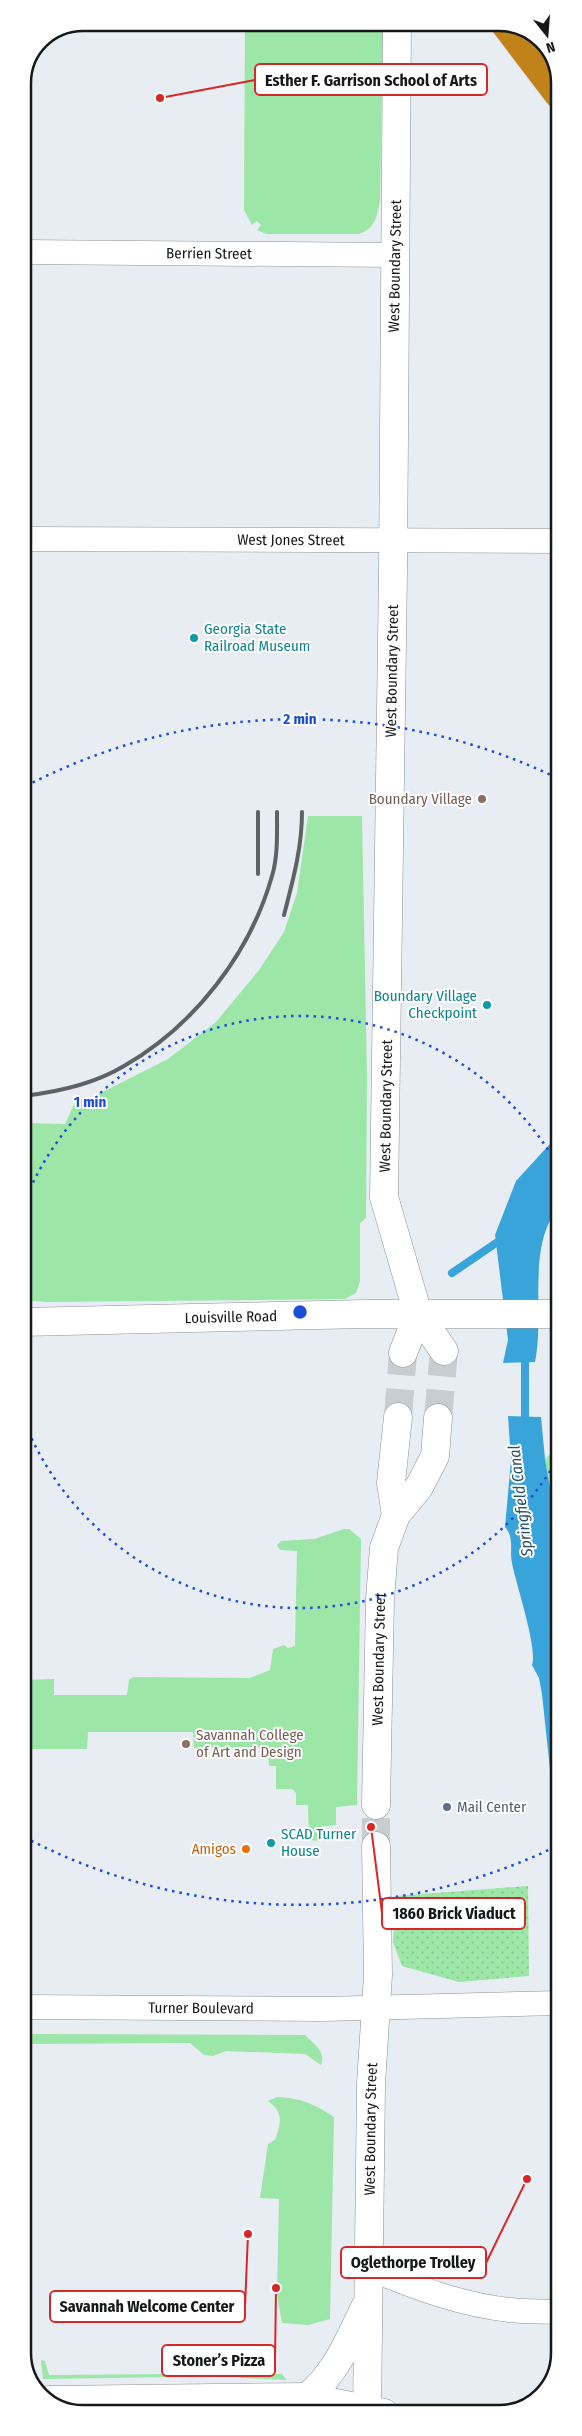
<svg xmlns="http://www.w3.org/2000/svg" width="582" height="2436" viewBox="0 0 582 2436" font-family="'Fira Sans Condensed',sans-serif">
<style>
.grass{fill:#9ce6a7}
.park{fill:url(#park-crowns)}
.garden{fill:url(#garden-dots)}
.water{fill:#38a4da}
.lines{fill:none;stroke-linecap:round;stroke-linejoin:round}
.stream{stroke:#38a4da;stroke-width:8}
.secondary-tunnel{stroke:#c8cdd2;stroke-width:28;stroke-dasharray:28 14;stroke-linecap:butt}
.street-casing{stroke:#8c9195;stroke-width:25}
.secondary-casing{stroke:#8c9195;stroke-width:29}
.highway-casing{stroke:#c7c8c8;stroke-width:29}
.street{stroke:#fff;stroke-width:24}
.secondary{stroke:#fff;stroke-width:28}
.highway{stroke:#c2821a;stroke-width:28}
.rail{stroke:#5f6265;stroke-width:4}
.ring{fill:none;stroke:#1d4ed8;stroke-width:2.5;stroke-dasharray:2.5 5}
.culture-dot{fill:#0f9aa8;stroke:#fff;stroke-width:2}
.education-dot{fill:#8d6e63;stroke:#fff;stroke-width:2}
.service-dot{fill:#5c6f8a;stroke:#fff;stroke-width:2}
.food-dot{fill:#e8710a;stroke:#fff;stroke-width:2}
.labels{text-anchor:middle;stroke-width:4;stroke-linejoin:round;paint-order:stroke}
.street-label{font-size:15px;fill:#16181a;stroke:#fff}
.culture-label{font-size:15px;fill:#0d838f;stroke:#fff;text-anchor:start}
.education-label{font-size:15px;fill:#785e54;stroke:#fff;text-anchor:end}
.service-label{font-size:15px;fill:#4e5e75;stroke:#fff;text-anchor:start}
.food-label{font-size:15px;fill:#c56008;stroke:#fff;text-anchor:end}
.water-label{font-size:16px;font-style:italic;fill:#265168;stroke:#fff}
.rim{fill:none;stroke:#16181a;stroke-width:2.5}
.centre{fill:#1d4ed8;stroke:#fff;stroke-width:2.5}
.ring-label{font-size:15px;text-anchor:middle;font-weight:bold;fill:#1d4ed8;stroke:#fff;stroke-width:4;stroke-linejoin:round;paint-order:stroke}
.leader{fill:none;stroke:#d62828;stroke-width:2}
.callout-dot{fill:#d62828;stroke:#fff;stroke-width:2}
.callout{fill:#fff;stroke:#d62828;stroke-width:2}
.callout-label{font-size:16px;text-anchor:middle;font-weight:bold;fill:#16181a}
</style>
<defs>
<pattern id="park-crowns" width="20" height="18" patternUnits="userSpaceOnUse" patternTransform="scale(1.25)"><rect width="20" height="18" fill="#9ce6a7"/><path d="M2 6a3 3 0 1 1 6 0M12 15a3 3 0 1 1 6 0" fill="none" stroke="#86c58f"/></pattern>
<pattern id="garden-dots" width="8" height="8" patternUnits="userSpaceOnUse" patternTransform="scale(1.25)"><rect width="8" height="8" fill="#9ce6a7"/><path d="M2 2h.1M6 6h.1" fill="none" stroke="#86c58f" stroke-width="1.8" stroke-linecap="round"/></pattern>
</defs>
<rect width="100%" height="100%" fill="#e7edf2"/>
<path class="grass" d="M245,23H383L380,200C377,216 376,228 359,234H266L257,230L261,225L257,221L252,225L244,210Z
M308,816H362L367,1078L366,1218L360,1223V1281L356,1293L345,1299L45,1302L23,1300V1123L65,1124L76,1100L93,1097L168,1059L216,1022L259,970L284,932L297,893Z
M558,1447L559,1448V1540L545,1459Z
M344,1529H349L361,1539L357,1805L336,1807V1825L318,1827V1841L309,1840L308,1805H296V1793L292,1789H276V1766H269L268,1747L194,1748L193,1732H88L87,1749H23L25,1680L54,1679V1695H127L129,1680L133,1677L250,1678L270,1670L273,1649L284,1645L288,1648L295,1646L297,1551L280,1550L277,1545L281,1541L314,1539Z
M23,2034L305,2035C314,2044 326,2051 321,2065L305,2054L226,2051L213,2056L204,2055L190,2043L23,2044Z
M277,2097C300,2098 315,2104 334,2117L330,2319L308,2325L282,2323L277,2295L279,2199L260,2198L268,2144L275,2140C281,2124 284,2112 268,2101Z
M233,2353L236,2356L237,2374H282L287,2380L241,2378L228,2362L229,2356Z
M41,2360L45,2361L49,2375L177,2374L174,2377L43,2379Z"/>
<path class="park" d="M252,23H342L343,36L251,35Z"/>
<path class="garden" d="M528,1886L529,1976L459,1982L402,1966L393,1942L396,1896Z"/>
<path class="water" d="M559,1134V1207C526,1246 545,1314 535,1362L503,1363L508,1340L495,1235L516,1181Z
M508,1416L541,1417L545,1459L559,1540V1893L552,1829V1788L542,1694L539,1678L532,1665C538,1648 516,1585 512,1563C509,1549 515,1539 505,1527L511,1460Z"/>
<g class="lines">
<path class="stream" d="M452,1273L496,1243
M525,1354V1425"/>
<path class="secondary-tunnel" d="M398,1417L403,1353
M438,1418L444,1351
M376,1846V1805"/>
<defs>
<g id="street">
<path id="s1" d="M23,252L395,255"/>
<path id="s2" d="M23,539L559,541"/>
<path id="s3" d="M23,2007L323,2009L559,2003"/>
<path d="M370,2269C415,2287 461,2305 510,2310C526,2312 543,2311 559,2312"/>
</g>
<g id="secondary">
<path d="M397,23L393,572L384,1197L418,1314L444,1351"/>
<path id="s4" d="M23,1322L365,1314H559"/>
<path d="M403,1353L418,1314"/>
<path d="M396,1515L391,1483L398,1417"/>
<path id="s5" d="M376,1805L380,1599L384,1548L396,1515L419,1487L435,1456L438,1418"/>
<path d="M307,2397C336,2374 349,2340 365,2307"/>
<path d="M49,2400L307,2397L384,2413"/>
<path id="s6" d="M367,2413L371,2084L378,1975L376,1846"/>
</g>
<path id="highway" d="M504,23L558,94"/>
</defs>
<use href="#street" class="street-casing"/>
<use href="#secondary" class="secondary-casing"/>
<use href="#highway" class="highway-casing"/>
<use href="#street" class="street"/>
<use href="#secondary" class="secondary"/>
<use href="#highway" class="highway"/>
<path class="rail" d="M258,812V874
M284,915C293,880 302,848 302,812
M23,1096C58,1092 94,1084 124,1066C194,1026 250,954 272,876C278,856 277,834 277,812
M23,1259L25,1260"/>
</g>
<g class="ring">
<path d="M558 1458A297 297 0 0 1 24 1421M24 1203A297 297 0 0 1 558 1166"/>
<path d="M555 1847A593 593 0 0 1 26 1838M26 786A593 593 0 0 1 555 777"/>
</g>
<g class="culture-dot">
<circle cx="194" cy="638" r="5"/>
<circle cx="487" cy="1005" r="5"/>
<circle cx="271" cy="1843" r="5"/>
</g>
<g class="education-dot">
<circle cx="482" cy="799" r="5"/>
<circle cx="186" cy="1744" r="5"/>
</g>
<circle class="service-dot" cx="447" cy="1807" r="5"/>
<circle class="food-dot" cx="246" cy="1849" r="5"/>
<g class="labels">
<g class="street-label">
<text dy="5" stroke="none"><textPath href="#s1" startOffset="186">Berrien Street</textPath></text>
<text transform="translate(395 266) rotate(-89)" y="5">West Boundary Street</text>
<text dy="5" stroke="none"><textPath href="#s2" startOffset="268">West Jones Street</textPath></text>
<text transform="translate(392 671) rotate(-89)" y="5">West Boundary Street</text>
<text transform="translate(386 1106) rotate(-89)" y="5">West Boundary Street</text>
<text dy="5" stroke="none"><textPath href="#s4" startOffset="208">Louisville Road</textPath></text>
<text dy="5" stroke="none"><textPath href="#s5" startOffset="146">West Boundary Street</textPath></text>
<text dy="5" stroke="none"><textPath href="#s3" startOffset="178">Turner Boulevard</textPath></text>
<text dy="5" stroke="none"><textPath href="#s6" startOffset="284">West Boundary Street</textPath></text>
</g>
<g class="culture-label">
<text x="204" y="634">Georgia State<tspan x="204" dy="17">Railroad Museum</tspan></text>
<text x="477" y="1001" text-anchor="end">Boundary Village<tspan x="477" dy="17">Checkpoint</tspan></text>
<text x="281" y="1839">SCAD Turner<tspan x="281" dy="17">House</tspan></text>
</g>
<g class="education-label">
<text x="472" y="804">Boundary Village</text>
<text x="196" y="1740" text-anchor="start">Savannah College<tspan x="196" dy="17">of Art and Design</tspan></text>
</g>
<g class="service-label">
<text x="457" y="1812">Mail Center</text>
</g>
<g class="food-label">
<text x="236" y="1854">Amigos</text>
</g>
<g class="water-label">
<text transform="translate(520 1501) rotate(-97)" y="6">Springfield Canal</text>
</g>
</g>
<path d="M0 0H582V2436H0ZM83 31H499A52 52 0 0 1 551 83V2353A52 52 0 0 1 499 2405H83A52 52 0 0 1 31 2353V83A52 52 0 0 1 83 31Z" fill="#fff" fill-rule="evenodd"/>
<path class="rim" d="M83 31H499A52 52 0 0 1 551 83V2353A52 52 0 0 1 499 2405H83A52 52 0 0 1 31 2353V83A52 52 0 0 1 83 31Z"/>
<circle cx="300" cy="1312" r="8" class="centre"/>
<g class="ring-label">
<text x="300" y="724">2 min</text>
<text x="90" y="1107">1 min</text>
</g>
<path class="leader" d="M160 98L255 80M371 1827L382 1913M527 2179L486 2263M248 2234L245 2307M276 2288L275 2360"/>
<g class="callout-dot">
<circle cx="160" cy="98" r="5"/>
<circle cx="371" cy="1827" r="5"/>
<circle cx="527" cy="2179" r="5"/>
<circle cx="248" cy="2234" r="5"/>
<circle cx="276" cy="2288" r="5"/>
</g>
<g class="callout">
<rect x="255" y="64" width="232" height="31" rx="5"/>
<rect x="382" y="1898" width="143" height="31" rx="5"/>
<rect x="341" y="2247" width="145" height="31" rx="5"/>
<rect x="50" y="2291" width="195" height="31" rx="5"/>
<rect x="162" y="2345" width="113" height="31" rx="5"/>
</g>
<g class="callout-label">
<text x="371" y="86">Esther F. Garrison School of Arts</text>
<text x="454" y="1919">1860 Brick Viaduct</text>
<text x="413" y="2268">Oglethorpe Trolley</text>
<text x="147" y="2312">Savannah Welcome Center</text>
<text x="219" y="2366">Stoner’s Pizza</text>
</g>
<g transform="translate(547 35) rotate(163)" stroke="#ffffff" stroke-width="4" paint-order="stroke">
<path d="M0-4L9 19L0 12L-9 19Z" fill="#16181a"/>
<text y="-8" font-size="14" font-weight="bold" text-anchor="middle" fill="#16181a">N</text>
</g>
</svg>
